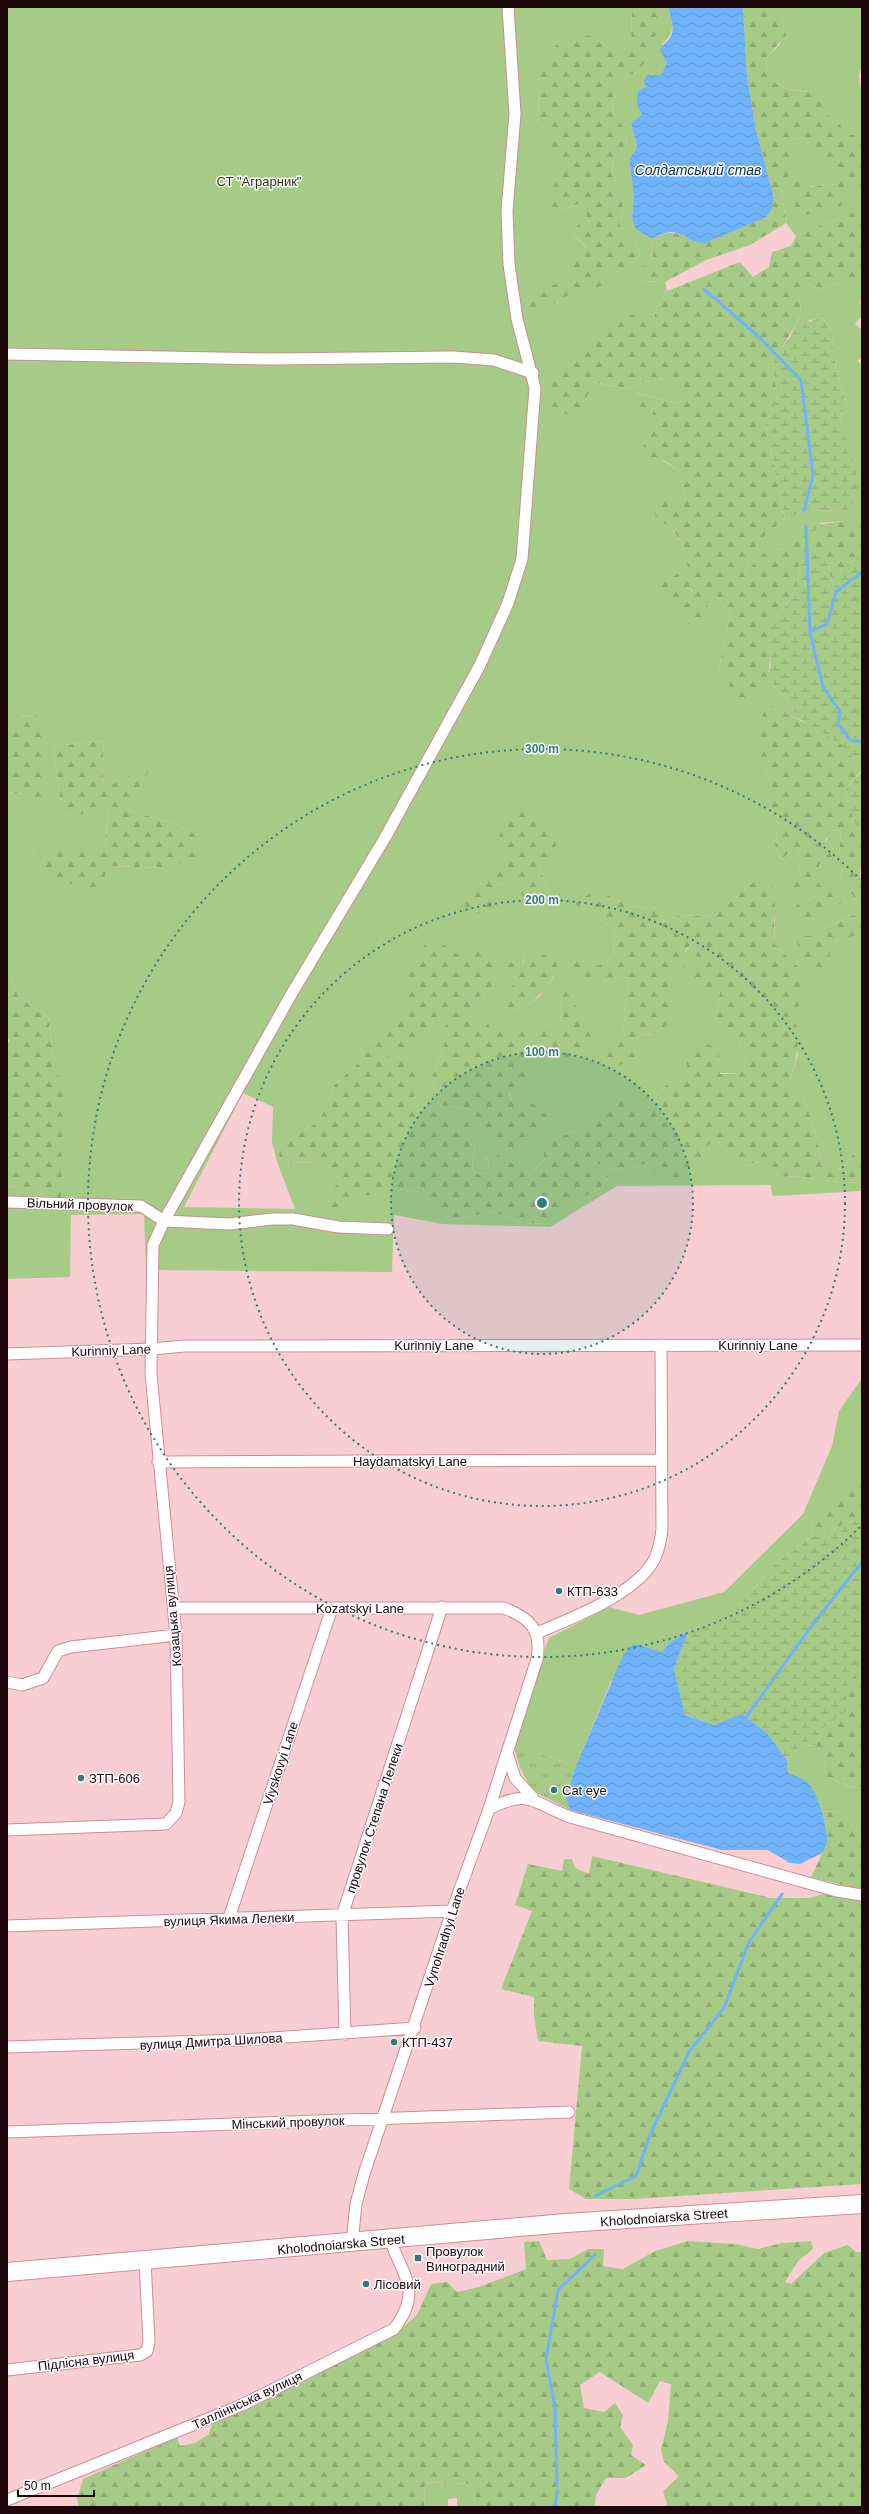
<svg xmlns="http://www.w3.org/2000/svg" width="869" height="2514" viewBox="0 0 869 2514" font-family="Helvetica,sans-serif">
<style>
.green{fill:#a6cb86;fill-rule:evenodd}
.forest{fill:url(#forest-firs)}
.wetland{fill:url(#wetland-marsh)}
.park{fill:url(#park-tufts)}
.water{fill:url(#water-waves)}
.lines{fill:none;stroke-linecap:round;stroke-linejoin:round}
.stream{stroke:#71b3fa;stroke-width:3}
.minor-casing{stroke:#cd8d95;stroke-width:13}
.primary-casing{stroke:#cd8d95;stroke-width:20}
.minor{stroke:#fff;stroke-width:11}
.primary{stroke:#fff;stroke-width:18}
.ring{fill:none;stroke:#327b78;stroke-width:2;stroke-dasharray:2 4}
.poi-dot{fill:#327b78;stroke:#fbfbfb;stroke-width:1.5}
.labels{text-anchor:middle;stroke-width:3;stroke-linejoin:round;paint-order:stroke}
.park-label{font-size:13px;fill:#253b0e;stroke:#fbfbfb}
.street-label{font-size:13px;fill:#1d070b;stroke:#fbfbfb}
.poi-label{font-size:13px;fill:#1d070b;stroke:#fbfbfb;text-anchor:start}
.water-label{font-size:14px;font-style:italic;fill:#092d4f;stroke:#fbfbfb}
.centre{fill:#327b78;stroke:#fbfbfb;stroke-width:2}
.ring-label{font-size:12px;text-anchor:middle;font-weight:bold;fill:#327b78;stroke:#fbfbfb;stroke-width:3;stroke-linejoin:round;paint-order:stroke}
</style>
<defs>
<pattern id="forest-firs" width="22" height="20" patternUnits="userSpaceOnUse"><rect width="22" height="20" fill="#a6cb86"/><path d="M5 1l3.5 6h-7zM16 11l3.5 6h-7z" fill="#8ead72"/></pattern>
<pattern id="wetland-marsh" width="20" height="14" patternUnits="userSpaceOnUse"><rect width="20" height="14" fill="#a6cb86"/><path d="M1 5h8M5 5V1M11 12h8M15 12V8" fill="none" stroke="#8ead72"/></pattern>
<pattern id="park-tufts" width="24" height="20" patternUnits="userSpaceOnUse"><rect width="24" height="20" fill="#a6cb86"/><path d="M3 7l-1-3M5 7V3M7 7l1-3M15 17l-1-3M17 17v-4M19 17l1-3" fill="none" stroke="#8ead72"/></pattern>
<pattern id="water-waves" width="16" height="10" patternUnits="userSpaceOnUse"><rect width="16" height="10" fill="#71b3fa"/><path d="M0 5q4-4 8 0t8 0" fill="none" stroke="#6198d5"/></pattern>
</defs>
<rect width="100%" height="100%" fill="#f8ced3"/>
<path class="green" d="M7,7H668C672,24 677,31 662,44L667,62L661,75L654,76L646,87L642,114L631,123L637,147L629,160L634,195L632,218L637,229L652,239L653,264L635,281L665,282L667,291L658,305L654,318L622,319L577,417L593,382L627,389L645,382L664,379L682,384L680,404L637,393V409L663,418L642,447L679,471L685,496L684,504L656,517C679,533 683,541 688,567L663,583L687,587L707,605L715,595L730,613L719,668L762,689L772,662V682L801,720L780,712L769,703L761,760L768,774V797L778,823L775,846L782,859L798,845L800,874L809,880L816,896L796,905L812,921L826,909L824,888L813,878C821,862 823,845 831,830L841,831L839,855L845,861L840,878L858,903H862V912L848,917L810,936L795,935L803,959L814,971L826,970L830,957L828,942L862,934V1150L850,1157L842,1170L819,1159L818,1141L804,1097L790,1080L798,1055L790,1012L797,967L774,943L775,917L753,882L713,917L679,915L664,923L661,909L628,906L596,890L575,904L615,929L613,957L598,966L593,984L620,977L629,978L623,1033L605,1039L634,1059L639,1035L652,1034L669,1024L670,972L693,942L701,945C690,970 703,974 720,992L715,1019L735,1032L746,1058L742,1074L688,1071L665,1086L644,1113L635,1115L596,1113L578,1131L545,1142L544,1160L530,1174L485,1155L493,1170L480,1175L472,1172L475,1140L427,1108L413,1104L402,1058L386,1056L385,1049L427,1033L435,1017L447,1021L445,1042L431,1080L440,1105L472,1110L482,1128L513,1104L492,1031L464,1017L475,1000L495,987L457,955L417,962L406,971L408,1007L394,1029L363,1047L362,1060L335,1084L319,1121L277,1148L281,1163L324,1162L345,1178L355,1195H375L389,1188L420,1192L449,1220L493,1212L523,1223L548,1224L567,1206L599,1189L609,1176L581,1174L591,1161L616,1170L650,1163L694,1180L704,1149L716,1139L734,1162L745,1166L760,1161L770,1160L779,1177C807,1174 834,1185 862,1182V1191L773,1196L770,1185L617,1186L550,1227L443,1224L394,1215L392,1272L146,1270L144,1214L71,1215L70,1277L7,1279V1186L35,1188L44,1197L53,1054L48,1017L18,996L10,976L7,975V792L23,794L40,806L36,715L7,717ZM632,11L658,33L649,42V58L638,71L621,80C617,91 608,106 615,117C622,129 625,123 627,141L614,159L611,174C624,190 624,207 620,226L636,243L640,254L622,271L605,273L600,286L564,297L541,312L548,287L571,277V251L586,248L574,235L579,221L589,223L583,203L554,212L556,181L565,167L547,150V132L537,120L540,94L538,76L590,35L612,51H623L631,43ZM104,741L102,790L149,771L126,809L174,824L198,835L163,868L108,866L105,849L108,810L66,816L61,803L53,746ZM505,859L539,868L547,886L525,902L513,881L495,885V907L472,886L483,883L484,872ZM526,955L554,977L540,996L522,1010L504,1007ZM560,998L568,1058L541,1020L553,1028L562,1025ZM243,1093L273,1107L272,1143L277,1162L295,1209L184,1207Z
M780,7H862V65L859,75L862,98V135L846,134L840,124L823,112L807,91C788,91 779,88 766,73L767,57L780,44L785,23L778,14Z
M804,138L835,170L836,184L812,187L789,185L862,189V208L796,236L786,223L781,188L792,170V139Z
M846,280H862V300H860L862,316L855,324L862,330V358L857,361L862,365V520L817,523L801,528L783,543L761,555L744,577L751,553L760,538L785,520L804,511L850,510L847,445L840,420L847,404L836,370L832,333L823,318L810,320L790,336L801,315L799,294L808,284L820,290Z
M862,1378V1483L812,1520L811,1537L778,1561L726,1620L689,1630L669,1643L662,1652L611,1681L575,1768L565,1762L514,1746L529,1694L549,1638L609,1607L639,1615L724,1592L803,1514L832,1446L839,1411Z
M816,1745L824,1756L826,1777L854,1788L862,1787V1837L839,1811L820,1812C815,1787 810,1784 788,1773L787,1760L802,1746Z
M425,2482L474,2484L475,2507H457V2498L448,2499V2507H424Z"/>
<path class="forest" d="M642,7L658,8L664,13L658,33L649,42V58L638,71L621,80C617,91 608,106 615,117C623,129 625,123 627,141L614,159L611,174C624,191 624,205 620,226L636,243L640,254L622,271L605,273L601,286L564,297L541,312L534,313L530,308V301L548,287L571,277V251L586,247L574,235L579,221L589,222L582,203L554,212L544,207L556,181L565,167L547,150V132L537,120L540,94L538,76L556,45L590,35L612,51H623L631,43L632,11Z
M743,7H781L778,14L785,23L786,35L767,57L766,73C784,95 795,89 819,93L823,112L840,124L846,134L862,135V189L849,190L841,206L794,218L795,200L799,193L789,185L795,179L812,187L835,184V170L804,138L793,139L792,170L781,188L786,223L750,245L706,260L665,282L635,281L638,268L653,264L652,239C683,221 688,250 715,239L774,198L756,130L747,76Z
M862,208V280H846L820,290L808,284L799,294L801,315L772,365L778,398L765,423L785,520C758,539 754,543 744,576L761,555L783,543L800,528L806,546L798,561C805,587 783,609 768,628C771,655 773,675 756,698L738,699L719,668L730,613L715,595L707,605L708,624L695,632L680,613L693,591L687,587L681,600L668,602L656,595L663,583L688,567C683,541 679,532 656,518L653,505L669,496L684,504L685,496L679,471L665,461L645,458L642,447L663,418L636,409V393L680,404L681,384L664,379L645,382L627,389L594,382L577,417L546,409L550,384L569,362L622,319L644,310L654,318L658,305L667,291L740,262L753,277L769,267L772,252L791,246L796,236Z
M861,519L862,549L858,557L840,570L842,581L833,588L826,556L812,555L811,539L822,524Z
M769,703C790,720 823,726 843,745C850,752 856,762 862,770L845,790L859,838L862,841L860,878L862,880V903H858L840,878L845,861L839,855L841,831L831,830L825,841L832,857L822,859L813,878L824,888L840,890L841,903L826,909L812,921L797,916L796,905L816,896L809,881L798,891L787,892L786,883L793,876L800,874L798,846L782,859L775,846L778,823L768,797V774L761,760L759,733L762,716Z
M36,715L46,746L40,806L23,794L7,792V717Z
M104,741L102,790L140,770L149,771L126,809L174,824L198,835V858L163,868L108,866L100,891L49,878L37,848L105,849L108,811L66,816L61,803L53,746Z
M521,809L556,830L555,856L539,868L547,886L542,899L525,902L513,881L495,885V907L475,914L463,904L472,886L483,883V872L505,859L499,846L501,819Z
M769,878L775,891L774,943L798,967L804,1002L790,1012C805,1031 796,1060 790,1080L804,1097L818,1141L819,1159L842,1170L850,1157L862,1150V1182C834,1185 807,1174 779,1177L770,1161H760L745,1166L734,1162L716,1139L704,1149L694,1181L655,1174L650,1163L616,1170L591,1161L581,1174L603,1169L609,1176L599,1189L567,1206L548,1224L523,1223L493,1212L449,1220L420,1192L389,1188L375,1195H355L349,1209L331,1207L329,1192L344,1178L324,1162L281,1163L277,1148L319,1121L335,1084L362,1060L363,1047L394,1029L407,1007L406,971L417,962L429,935L457,954L473,946L494,963L495,987L475,1000L464,1017L485,1018L492,1031H525L527,1086L509,1093L513,1104L526,1098L549,1117L527,1149L512,1153L482,1128L472,1110L440,1105L431,1080L445,1042L446,1021L435,1017L427,1033L405,1049H386V1056L402,1058L417,1069L413,1104L427,1108L445,1120L467,1121L475,1140L472,1171L480,1175L493,1170L485,1154L489,1150L530,1174L544,1160V1142L578,1131L595,1113L623,1100L635,1115L644,1113L665,1086L688,1071L685,1053L699,1039L718,1050L720,1074H741L746,1058L735,1032L715,1019L720,992H701L688,979L697,967L695,958L701,945L693,942L685,951V971L670,972V1024L652,1034L639,1035L634,1060L613,1067L602,1052L605,1039L623,1033L629,978L620,977L593,984L564,964L577,954L598,966L613,957L615,929L575,904L596,889L628,906L661,909L664,923L679,915L713,917L753,882Z
M862,912V934L829,942L830,957L826,971H814L803,959L794,934L810,936L848,917Z
M526,954L550,956L558,963C553,985 539,997 522,1010L503,1007L517,976L505,975L509,962L523,964Z
M7,975L10,976L18,996L48,1017L53,1054L63,1095L61,1200L44,1197L35,1188L7,1186V1042H10L7,1037Z
M564,989L590,1027L591,1042L568,1058L534,1032L541,1020L553,1028L562,1025L560,998Z
M862,1483V1518L811,1537L812,1520L846,1488Z
M862,1675V1787L855,1788L826,1777L824,1756L816,1745L822,1729L846,1710V1687Z
M839,1811L862,1837V1890L811,1877C821,1856 835,1834 820,1812Z
M592,1856L771,1898H810L828,1892L862,1901V2184L634,2199H586L569,2189L582,2046L538,2041L534,2016V1997L501,1989L532,1911L515,1905L528,1864L562,1871L564,1859H572L575,1868L589,1874Z
M539,2241L547,2260L570,2259L588,2249H604L603,2266L623,2269L655,2251L688,2241L735,2244L758,2249L782,2243L811,2241L813,2249L798,2261L785,2282L791,2284L824,2253L848,2245L856,2252H862V2507H668L663,2492L679,2476L664,2462L661,2450L668,2421L671,2384L660,2381L648,2403L600,2372L580,2385L584,2408L604,2412L615,2403L623,2415L620,2427L633,2445L631,2455L646,2465L626,2478H606L596,2495L595,2507H475L474,2484L425,2482L424,2507H79L77,2499L83,2479L177,2437L180,2446L195,2443L209,2434L212,2424L269,2399L399,2331L417,2315L431,2284L447,2282L457,2292L479,2287L526,2269L524,2242Z"/>
<path class="wetland" d="M823,318L832,333L836,370L847,404L840,420L860,484L850,510L804,511L785,520L765,423L778,398L772,365C785,343 796,321 823,318Z
M817,523L822,524L811,539L812,554L826,556L833,588L841,581L840,570L858,557L862,549V770L842,745L801,720L772,682L768,628C783,609 805,587 798,561L806,546L800,528Z
M862,771V841L859,838L845,790Z
M862,1518V1675L846,1687V1711L822,1729L816,1745L802,1746L787,1760L767,1733L754,1725L747,1717L714,1725L685,1715L674,1668L689,1630L726,1620L778,1561L811,1537Z"/>
<path class="park" d="M514,1746L565,1762L575,1768L566,1798L570,1810C560,1804 550,1800 541,1795C525,1786 518,1763 514,1746Z"/>
<path class="water" d="M668,7H743L747,76L756,130L774,198L771,211L764,218L705,243C683,243 681,222 652,239L636,229L632,218L634,195L629,160L637,147L631,123L642,114L637,105L638,91L646,87L644,80L647,75H661L667,62L660,51C662,44 668,42 671,36C675,27 670,16 668,7Z
M689,1630L674,1668L685,1715L714,1725L742,1714L767,1733L787,1760L788,1773C794,1776 803,1778 808,1783C817,1791 829,1830 827,1842C826,1845 824,1850 822,1853L800,1864L790,1863L768,1850H722L570,1810L566,1798L575,1768L623,1655L634,1644L662,1652L669,1643Z"/>
<g class="lines">
<path class="stream" d="M704,289L759,337L801,380L813,475L804,511
M806,526L810,632L823,687L840,711L838,724L850,740L862,742
M810,632L827,624L836,592L862,572
M747,1720V1716L810,1628L862,1562
M595,2196L636,2176L650,2135L689,2052L724,2008L749,1942L782,1894
M557,2486L555,2408L546,2359L558,2290L595,2255
M555,2507L557,2491"/>
<defs>
<path id="minor" d="M7,354L273,359L453,357L494,360L533,373
M7,1202L141,1206L164,1221L229,1224L272,1219H293L338,1227L388,1229
M7,1354L152,1349L184,1346L862,1345
M158,1462L661,1460
M174,1608H504C530,1618 542,1630 537,1659L489,1809L452,1911L364,2174L356,2204L352,2243
M537,1633C571,1618 638,1594 655,1558C659,1549 661,1539 662,1529L661,1345
M7,1682L22,1685L43,1678L58,1651L71,1647L176,1635
M507,1753L515,1778L533,1798
M489,1809C529,1788 533,1803 570,1817L837,1891L862,1895
M7,1830L166,1824L176,1813L179,1802L176,1635L151,1374L153,1245L164,1221L292,993L386,836L480,665L508,603L522,559L535,388L517,319L509,264L507,211L515,114L508,7
M229,1918L332,1608
M7,1926L452,1911
M345,2034L342,1916L442,1607
M7,2047L242,2040L415,2028
M7,2132L569,2112
M7,2370L140,2355L147,2351L149,2342L145,2261
M7,2500L242,2405L394,2329C423,2290 403,2278 390,2239"/>
<path id="primary" d="M7,2272L566,2223L862,2204"/>
</defs>
<use href="#minor" class="minor-casing"/>
<use href="#primary" class="primary-casing"/>
<use href="#minor" class="minor"/>
<use href="#primary" class="primary"/>
</g>
<circle cx="542" cy="1203" r="151" fill="#327b78" fill-opacity=".12"/>
<g class="ring">
<circle cx="542" cy="1203" r="151"/>
<circle cx="542" cy="1203" r="303"/>
<path d="M860 1527A454 454 0 1 1 860 879"/>
</g>
<g class="poi-dot">
<circle cx="559" cy="1591" r="4"/>
<circle cx="81" cy="1778" r="4"/>
<circle cx="554" cy="1790" r="4"/>
<circle cx="394" cy="2042" r="4"/>
<rect x="414" y="2254" width="8" height="8" rx="2"/>
<circle cx="366" cy="2284" r="4"/>
</g>
<g class="labels">
<g class="park-label">
<text x="259" y="186">СТ "Аграрник"</text>
</g>
<g class="street-label">
<text transform="translate(80 1204) rotate(2)" y="5">Вільний провулок</text>
<text x="434" y="1350">Kurinniy Lane</text>
<text x="758" y="1350">Kurinniy Lane</text>
<text transform="translate(111 1350) rotate(-2)" y="5">Kurinniy Lane</text>
<text x="410" y="1466">Haydamatskyi Lane</text>
<text x="360" y="1613">Kozatskyi Lane</text>
<text transform="translate(172 1616) rotate(-95)" y="5">Козацька вулиця</text>
<text transform="translate(280 1763) rotate(-72)" y="5">Viyskovyi Lane</text>
<text transform="translate(374 1818) rotate(-72)" y="5">провулок Степана Лелеки</text>
<text transform="translate(229 1919) rotate(-2)" y="5">вулиця Якима Лелеки</text>
<text transform="translate(444 1937) rotate(-72)" y="5">Vynohradnyi Lane</text>
<text transform="translate(211 2041) rotate(-3)" y="5">вулиця Дмитра Шилова</text>
<text transform="translate(288 2122) rotate(-2)" y="5">Мінський провулок</text>
<text transform="translate(664 2217) rotate(-4)" y="5">Kholodnoiarska Street</text>
<text transform="translate(341 2244) rotate(-5)" y="5">Kholodnoiarska Street</text>
<text transform="translate(86 2360) rotate(-7)" y="5">Підлісна вулиця</text>
<text transform="translate(247 2400) rotate(-25)" y="5">Талліннська вулиця</text>
</g>
<g class="poi-label">
<text x="567" y="1596">КТП-633</text>
<text x="89" y="1783">ЗТП-606</text>
<text x="562" y="1795">Cat eye</text>
<text x="402" y="2047">КТП-437</text>
<text x="426" y="2256">Провулок<tspan x="426" dy="15">Виноградний</tspan></text>
<text x="374" y="2289">Лісовий</text>
</g>
<g class="water-label">
<text x="698" y="175">Солдатський став</text>
</g>
</g>
<circle cx="542" cy="1203" r="6" class="centre"/>
<g class="ring-label">
<text x="542" y="753">300 m</text>
<text x="542" y="904">200 m</text>
<text x="542" y="1056">100 m</text>
</g>
<rect width="869" height="2514" fill="none" stroke="#1d070b" stroke-width="16"/>
<path d="M18 2490v6h76v-6" fill="none" stroke="#1d070b" stroke-width="2"/>
<text x="24" y="2490" font-size="12" fill="#1d070b" stroke="#fbfbfb" stroke-width="3" paint-order="stroke">50 m</text>
</svg>
